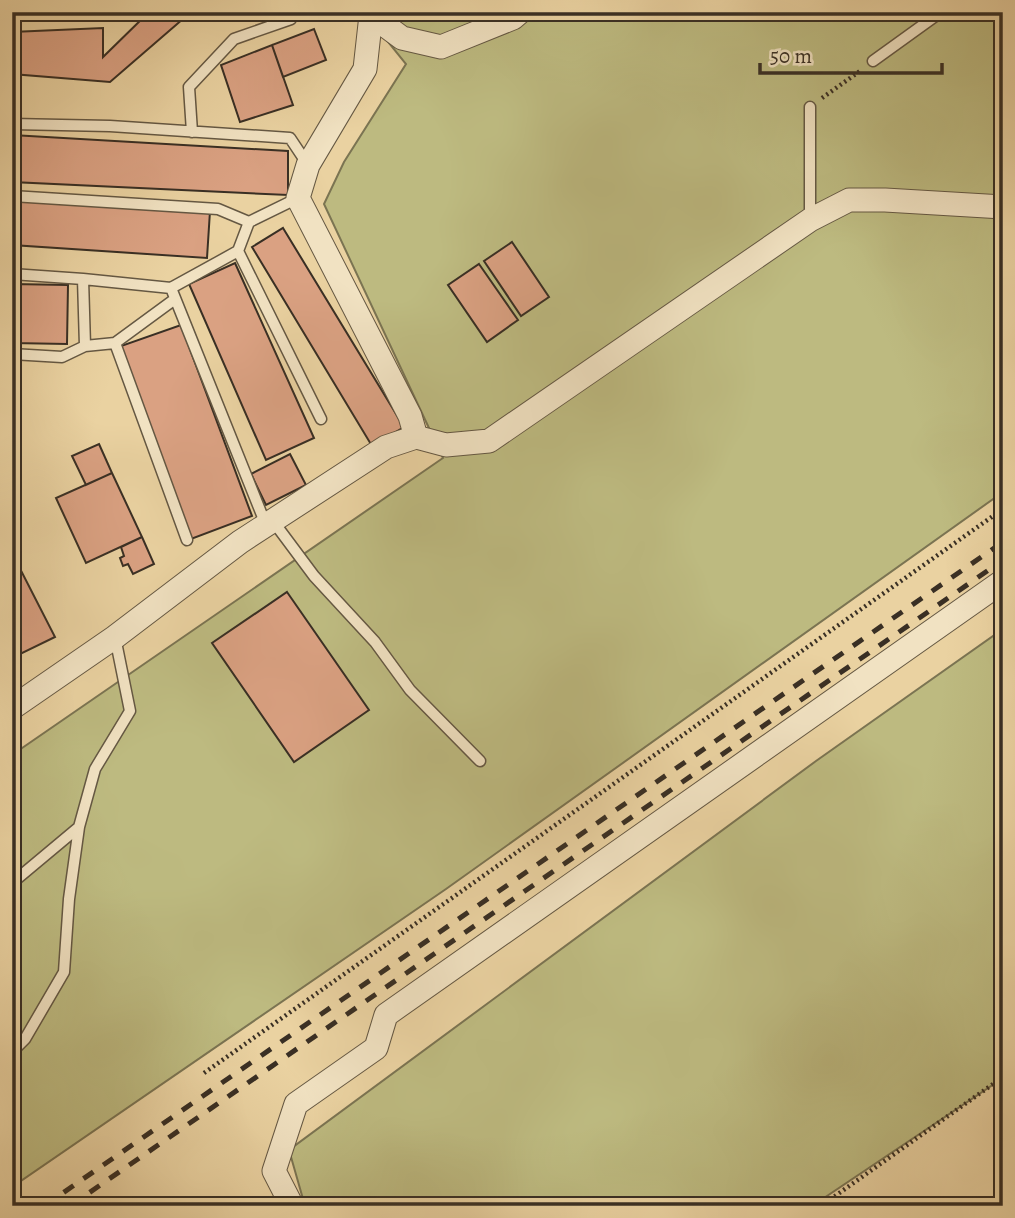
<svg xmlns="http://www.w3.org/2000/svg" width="1015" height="1218" viewBox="0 0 1015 1218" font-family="Alegreya,serif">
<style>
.green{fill:#bdba80;stroke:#7b7452;stroke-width:2}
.building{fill:#daa182;stroke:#392f24;stroke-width:2}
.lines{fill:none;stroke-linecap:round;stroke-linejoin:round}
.lane-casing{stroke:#655843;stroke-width:13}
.street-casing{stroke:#655843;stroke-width:25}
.path{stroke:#392f24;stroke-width:4.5;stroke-dasharray:2 3.5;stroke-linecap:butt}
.lane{stroke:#f1e2c2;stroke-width:10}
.street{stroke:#f1e2c2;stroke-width:23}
.rail{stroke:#392f24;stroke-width:5;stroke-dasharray:12 12;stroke-linecap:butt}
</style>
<rect width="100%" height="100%" fill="#ead2a1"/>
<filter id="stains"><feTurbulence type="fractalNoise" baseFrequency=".00286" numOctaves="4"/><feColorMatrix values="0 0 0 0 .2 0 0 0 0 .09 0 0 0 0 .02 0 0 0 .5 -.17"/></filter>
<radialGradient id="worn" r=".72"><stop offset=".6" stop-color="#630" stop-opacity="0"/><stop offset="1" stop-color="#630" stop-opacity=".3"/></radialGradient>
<path class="green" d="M364,12H1003V492L446,889L12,1187V755L443,458L324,204L344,162L406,64Z
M1003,629V1078L812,1206H305L289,1150L816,761Z"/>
<path class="building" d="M149,12H191L110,82L12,74V32L103,28V57Z
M314,29L326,60L283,77L272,45Z
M272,45L293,105L240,122L221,65Z
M12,135L288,151V195L12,182Z
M12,199L210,211L207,258L12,245Z
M283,228L404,427L372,446L252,247Z
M512,242L549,297L521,316L484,261Z
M235,263L314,438L266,460L189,284Z
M479,264L518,320L487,342L448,285Z
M12,284L68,285L67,344L12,343Z
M181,325L252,516L191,539L121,346Z
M99,444L112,473L86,485L72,456Z
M290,454L306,485L266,505L251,474Z
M112,473L142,537L86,563L56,498Z
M142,537L154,564L133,574L128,564L123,566L120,558L124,556L121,547Z
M12,553L55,637L12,658Z
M287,592L369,710L294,762L212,643Z"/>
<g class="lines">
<defs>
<path id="lane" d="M873,61L941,12
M810,107V220
M12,124L110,126L290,138L308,165
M192,132L189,87L234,39L291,19
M12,196L218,209L249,222
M238,251L321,419
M12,274L83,279
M171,288L83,279L85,346L115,343L175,299
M115,343L187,540
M12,354L62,357L85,346
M273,521L314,576L375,642L410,690L480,761
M266,525L171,288L238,251L249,222L298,198
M12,883L79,827L95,769L130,711L115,637
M12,1052L25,1039L64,972L69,899L79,827"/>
<path id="street" d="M371,15L402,38L441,47L513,18L520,12
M416,437L446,445L489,441L810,220L849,200H885L1003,207
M12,708L115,637L240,542L386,447L416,437L410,416L298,198L308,165L365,69L371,15
M292,1206L274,1171L296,1104L376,1048L386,1015L1003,581"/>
</defs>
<use href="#lane" class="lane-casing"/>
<use href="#street" class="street-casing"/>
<path class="path" d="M822,98L860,71
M204,1073L1003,509
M821,1206L1003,1077"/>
<use href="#lane" class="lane"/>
<use href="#street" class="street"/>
<path class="rail" d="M44,1206L1003,542
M70,1206L1003,560"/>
</g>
<rect width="1015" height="1218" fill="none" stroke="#ead2a1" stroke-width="42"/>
<rect x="14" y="14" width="987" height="1190" fill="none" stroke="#392f24" stroke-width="3.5"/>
<rect x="21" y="21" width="973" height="1176" fill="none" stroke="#392f24" stroke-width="2"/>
<path d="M760 63v10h182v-10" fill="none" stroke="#392f24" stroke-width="3.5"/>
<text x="770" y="63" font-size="21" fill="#392f24" stroke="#f1e2c2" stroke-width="5" paint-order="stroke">50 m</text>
<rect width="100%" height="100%" filter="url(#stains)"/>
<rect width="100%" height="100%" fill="url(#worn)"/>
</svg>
